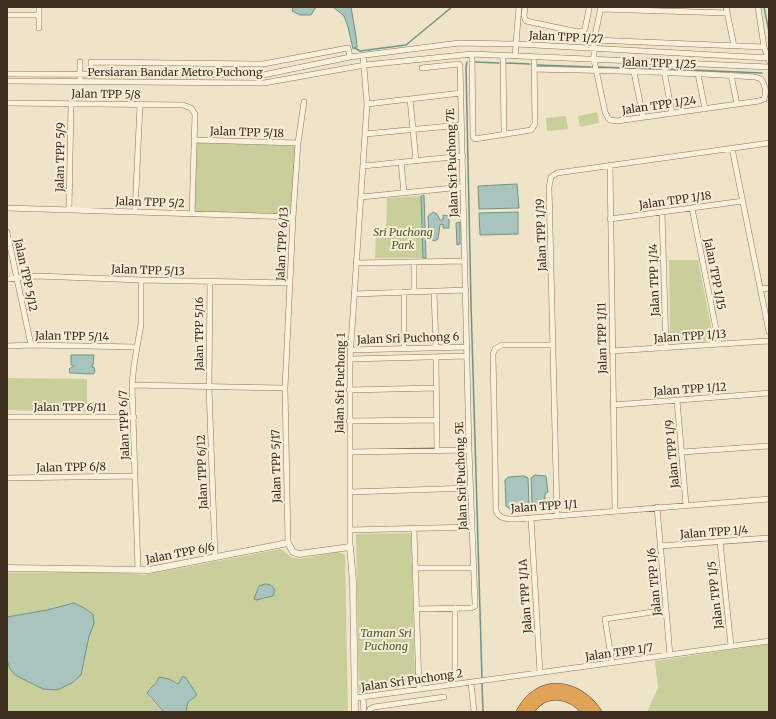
<svg xmlns="http://www.w3.org/2000/svg" width="776" height="719" viewBox="0 0 776 719" font-family="Merriweather,serif">
<style>
.green{fill:#c9cf9b;fill-rule:evenodd}
.water{fill:#a9c4bc;stroke:#6f938a}
.lines{fill:none;stroke-linecap:round;stroke-linejoin:round}
.stream{stroke:#6f938a;stroke-width:1.5}
.minor-casing{stroke:#8d765c;stroke-width:6}
.tertiary-casing{stroke:#8d765c;stroke-width:7}
.motorway-casing{stroke:#5b4430;stroke-width:10}
.minor{stroke:#faf1dc;stroke-width:5}
.tertiary{stroke:#faf1dc;stroke-width:6}
.motorway{stroke:#e0a458;stroke-width:9}
.labels{text-anchor:middle;stroke-width:4;stroke-linejoin:round;paint-order:stroke}
.street-label{font-size:11px;fill:#3d2e20;stroke:#f7eed8}
.park-label{font-size:11px;font-style:italic;fill:#4d5a26;stroke:#f7eed8}
</style>
<rect width="100%" height="100%" fill="#f0e4c8"/>
<path class="green" d="M597,112L599,123L580,127L578,116Z
M566,116L568,129L547,131L546,118Z
M197,143L295,146L291,215L194,211Z
M421,196L423,258H375L376,229H386L387,198Z
M669,260H698L713,337L709,341L674,343L670,340Z
M7,378L87,379V412L7,410Z
M411,533L415,684L359,692L356,534Z
M281,549L293,558L299,559L338,552L345,555L348,712H186L188,702L191,700L180,680L179,684L169,679L159,677C156,687 151,687 149,697L164,712H7V660L10,669L43,689L81,675L89,636L94,624L74,603L47,610L7,617V573L117,572L144,575ZM269,584V598L256,600Z
M769,644V712H647L658,688L655,661Z"/>
<path class="water" d="M293,7H316L311,15H300L292,11Z
M333,7H351L356,36L357,47L353,49L348,27L344,16Z
M517,184L519,208L479,209L478,186Z
M424,195L426,258H423L421,196Z
M433,212L437,214L440,220H443V215L449,216V228H443V224L440,225L438,239L434,241L429,238L428,216Z
M518,212V234L480,235L479,213Z
M460,222V244L457,245L456,223Z
M71,355H94L93,365H92V367H94L95,372L93,374L70,373L69,369L74,366L73,365H71Z
M535,475L546,476L548,492L545,494V504L539,507L532,505V502L531,478Z
M508,477L524,476L528,478L529,505L526,508L510,509L506,506L505,480Z
M265,584C272,584 277,589 273,596L256,600L254,599L259,586Z
M74,603L84,608L93,614L94,624L89,636L81,675L72,683L57,690L43,689L15,675L10,669L7,660V617L47,610Z
M183,676L186,678L197,695L188,702L186,712H164L147,693C151,686 156,686 159,677L169,679L178,684Z"/>
<g class="lines">
<path class="stream" d="M764,7L769,32
M355,48L360,51L406,45L452,7
M467,62L466,67L471,303L482,679
M474,62L499,63
M506,63L530,64
M537,65L591,67
M598,67L661,69
M668,69L762,73
M482,683L483,712"/>
<defs>
<path id="minor" d="M39,7V28
M525,7L524,16L526,21L578,32L583,31L585,29L589,9
M726,7L734,46
M758,7L764,47L769,61
M601,9L727,13
M7,15H39
M594,40L764,47
M472,54L473,137L475,139L531,130L535,124L534,57
M503,56L504,134
M515,56L519,7
M665,63V76L672,113
M534,69C608,71 682,72 755,77L761,79C765,84 767,92 764,99L759,101L617,121L610,120L608,118L605,112L594,60V40L601,7
M634,72L643,117
M7,74L263,75L350,57L459,43L517,44L769,58
M91,74V62L263,64L348,48L350,57
M698,74L705,109
M731,75L737,104
M7,81L264,83L365,65L472,54L769,67
M80,82V62
M410,99L416,161
M7,103L183,105L191,108L195,114L192,214
M367,104L461,93
M365,134L461,125
M195,140L298,143
M732,148L769,332
M401,162L404,193
M610,165L615,511
M363,166L463,156
M361,197L463,187
M7,208L293,217
M692,208L719,344
M69,210L71,104
M135,212L140,105
M662,212L666,348
M610,219L743,201
M7,232L31,345
M414,262V292
M356,263L465,261
M7,279L37,276L141,280L290,283
M210,282L209,387L215,556
M761,289L769,288
M434,291L436,348
M404,292V348
M354,294L466,290
M553,345H502L495,349L493,354L496,511C500,520 509,519 518,519L769,499
M7,346L31,345L137,347
M350,350L467,347
M612,351L769,341
M436,357L437,450
M350,359L467,356
M132,385L285,388
M349,390L436,388
M677,400L686,505
M613,405L769,393
M7,417H134
M349,421L436,420
M350,452L469,450
M682,452L769,446
M7,478L135,476
M350,492L471,488
M657,507L670,655
M557,515L549,187L551,177L557,173L769,143
M531,518L540,673
M414,529L419,689
M350,530L472,527
M720,542L731,646
M288,543L285,388L293,217L298,143L304,102
M660,546L769,538
M350,547V359L367,104L363,55
M415,568H474
M138,570L132,385L134,365L141,324V280
M416,609L471,608L475,606V603L469,450L460,65L459,64L422,68
M612,663L605,619L666,610
M455,668V608
M471,683L474,712
M363,697L364,712
M355,698L769,641
M369,712L370,709L374,707L444,697"/>
<path id="tertiary" d="M7,568L149,570L288,543L293,552L299,554L350,547L353,582L355,712"/>
<path id="motorway" d="M521,712C540,677 576,683 597,712
M529,712C544,687 571,693 587,712"/>
</defs>
<use href="#minor" class="minor-casing"/>
<use href="#tertiary" class="tertiary-casing"/>
<use href="#motorway" class="motorway-casing"/>
<use href="#minor" class="minor"/>
<use href="#tertiary" class="tertiary"/>
<use href="#motorway" class="motorway"/>
</g>
<g class="labels">
<g class="street-label">
<text transform="translate(566 37) rotate(3)" y="4">Jalan TPP 1/27</text>
<text transform="translate(659 63) rotate(2)" y="4">Jalan TPP 1/25</text>
<text x="175" y="76">Persiaran Bandar Metro Puchong</text>
<text transform="translate(106 94) rotate(1)" y="4">Jalan TPP 5/8</text>
<text transform="translate(659 105) rotate(-8)" y="4">Jalan TPP 1/24</text>
<text transform="translate(247 132) rotate(2)" y="4">Jalan TPP 5/18</text>
<text transform="translate(60 157) rotate(-89)" y="4">Jalan TPP 5/9</text>
<text transform="translate(452 163) rotate(-92)" y="4">Jalan Sri Puchong 7E</text>
<text transform="translate(675 200) rotate(-8)" y="4">Jalan TPP 1/18</text>
<text transform="translate(150 202) rotate(2)" y="4">Jalan TPP 5/2</text>
<text transform="translate(541 235) rotate(-92)" y="4">Jalan TPP 1/19</text>
<text transform="translate(282 244) rotate(-87)" y="4">Jalan TPP 6/13</text>
<text transform="translate(148 270) rotate(2)" y="4">Jalan TPP 5/13</text>
<text transform="translate(715 274) rotate(79)" y="4">Jalan TPP 1/15</text>
<text transform="translate(26 275) rotate(78)" y="4">Jalan TPP 5/12</text>
<text transform="translate(654 280) rotate(-92)" y="4">Jalan TPP 1/14</text>
<text transform="translate(199 334) rotate(-90)" y="4">Jalan TPP 5/16</text>
<text transform="translate(72 336) rotate(1)" y="4">Jalan TPP 5/14</text>
<text transform="translate(690 336) rotate(-4)" y="4">Jalan TPP 1/13</text>
<text transform="translate(408 338) rotate(-2)" y="4">Jalan Sri Puchong 6</text>
<text transform="translate(602 338) rotate(-91)" y="4">Jalan TPP 1/11</text>
<text transform="translate(340 383) rotate(-89)" y="4">Jalan Sri Puchong 1</text>
<text transform="translate(690 389) rotate(-4)" y="4">Jalan TPP 1/12</text>
<text x="70" y="411">Jalan TPP 6/11</text>
<text transform="translate(124 425) rotate(-92)" y="4">Jalan TPP 6/7</text>
<text transform="translate(672 454) rotate(-95)" y="4">Jalan TPP 1/9</text>
<text transform="translate(276 466) rotate(-91)" y="4">Jalan TPP 5/17</text>
<text transform="translate(71 467) rotate(-1)" y="4">Jalan TPP 6/8</text>
<text transform="translate(202 472) rotate(-92)" y="4">Jalan TPP 6/12</text>
<text transform="translate(461 476) rotate(-92)" y="4">Jalan Sri Puchong 5E</text>
<text transform="translate(544 506) rotate(-4)" y="4">Jalan TPP 1/1</text>
<text transform="translate(714 532) rotate(-4)" y="4">Jalan TPP 1/4</text>
<text transform="translate(180 553) rotate(-11)" y="4">Jalan TPP 6/6</text>
<text transform="translate(654 582) rotate(-95)" y="4">Jalan TPP 1/6</text>
<text transform="translate(715 595) rotate(-96)" y="4">Jalan TPP 1/5</text>
<text transform="translate(525 596) rotate(-94)" y="4">Jalan TPP 1/1A</text>
<text transform="translate(619 652) rotate(-8)" y="4">Jalan TPP 1/7</text>
<text transform="translate(412 680) rotate(-8)" y="4">Jalan Sri Puchong 2</text>
</g>
<g class="park-label">
<text x="403" y="236">Sri Puchong<tspan x="403" dy="13">Park</tspan></text>
<text x="386" y="637">Taman Sri<tspan x="386" dy="13">Puchong</tspan></text>
</g>
</g>
<rect width="776" height="719" fill="none" stroke="#3d2e20" stroke-width="16"/>
</svg>
